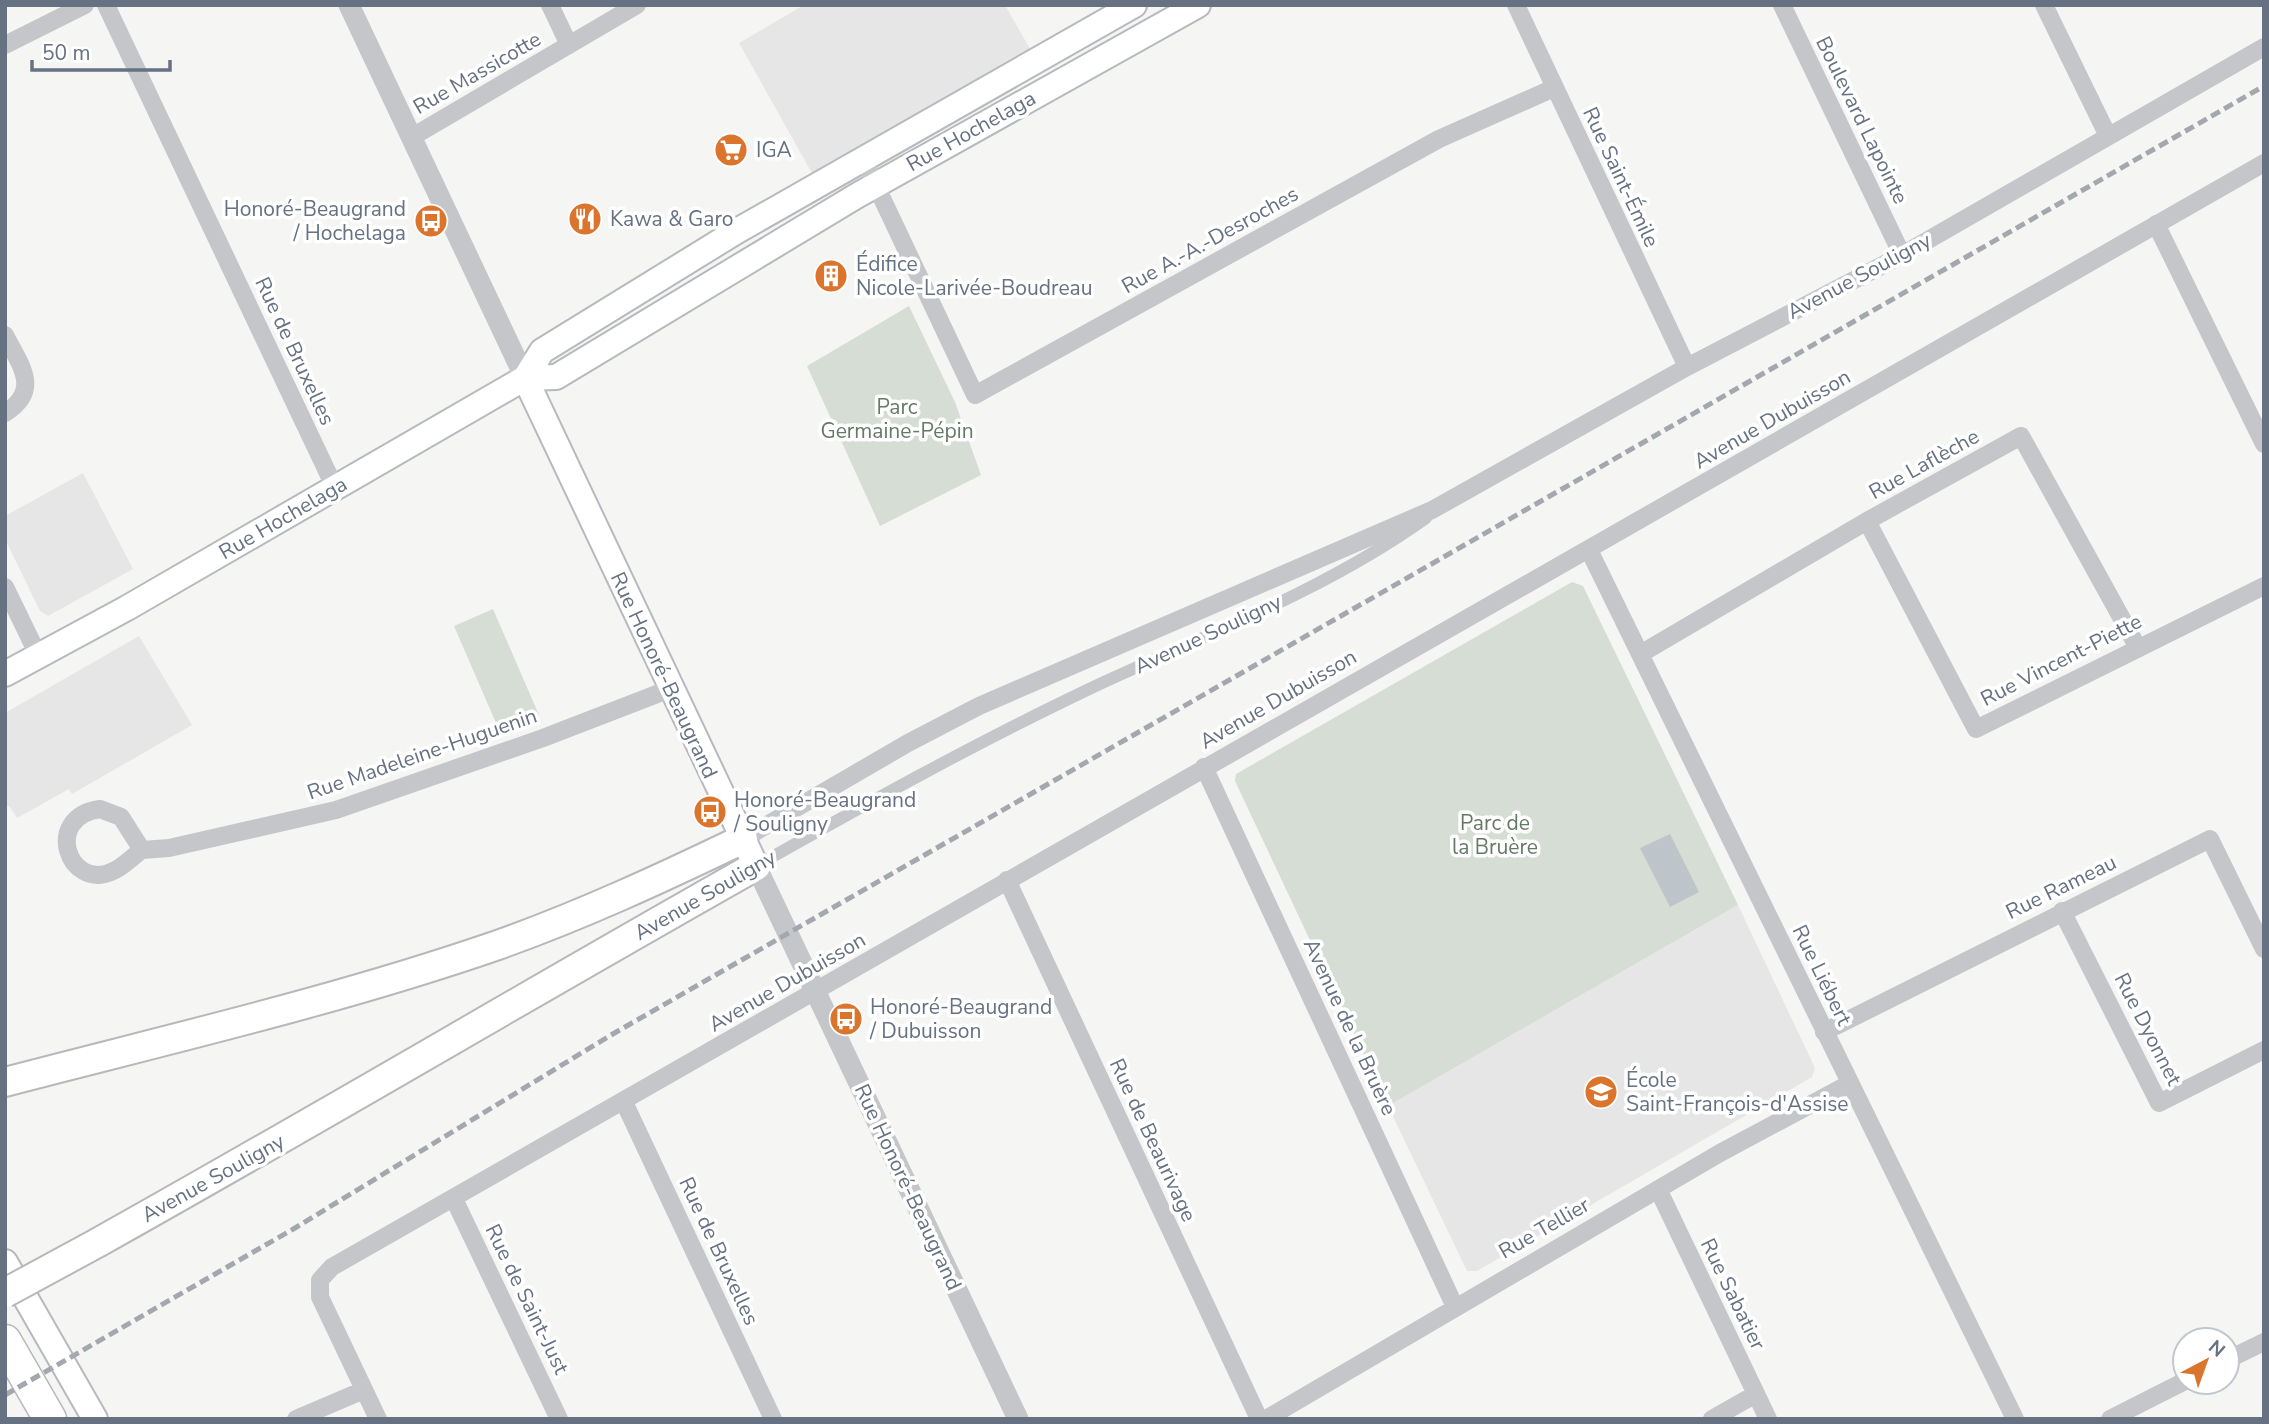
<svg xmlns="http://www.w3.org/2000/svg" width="2269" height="1424" viewBox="0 0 2269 1424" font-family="'Nunito Sans',sans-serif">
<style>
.built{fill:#e6e6e6}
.green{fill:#d6ddd4}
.water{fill:#bdc5ca}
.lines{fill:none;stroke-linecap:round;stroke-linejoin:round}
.secondary-casing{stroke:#b6b9be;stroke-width:28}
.trunk-casing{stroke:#b6b8bc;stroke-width:32}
.motorway-casing{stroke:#b6b8bc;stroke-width:35}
.pedestrian{stroke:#c4c6ca;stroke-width:12}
.minor{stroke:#c4c6ca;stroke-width:18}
.tertiary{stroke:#c4c6ca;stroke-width:21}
.secondary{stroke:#fff;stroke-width:24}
.trunk{stroke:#fff;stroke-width:28}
.motorway{stroke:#fff;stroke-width:32}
.rail{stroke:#a4a8ae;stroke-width:5;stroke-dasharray:10 5;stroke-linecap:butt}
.trunk-bridge-casing{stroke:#b6b8bc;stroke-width:32;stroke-linecap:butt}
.trunk-bridge{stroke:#fff;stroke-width:28}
.labels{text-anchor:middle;stroke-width:7;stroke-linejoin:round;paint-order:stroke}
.street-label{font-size:21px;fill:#667182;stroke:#fff}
.poi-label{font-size:21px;fill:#667182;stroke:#fff;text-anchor:start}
.park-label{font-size:21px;fill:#657a65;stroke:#fff}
</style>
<rect width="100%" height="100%" fill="#f5f6f3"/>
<path class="built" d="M804,5H1005L1033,54L813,175L739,43Z
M83,473L133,569L48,616L40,611L5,539V516Z
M139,636L192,725L72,794L69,789L17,818L9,806L5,807V713Z
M1738,905L1815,1068L1812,1077L1477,1271H1467L1388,1106Z"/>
<path class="green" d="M909,306L955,402L981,475L880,526L807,366Z
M1572,582L1583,586L1738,905L1388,1106L1235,781L1236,774Z
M493,609L539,715L499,730L454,626Z"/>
<path class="water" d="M1670,834L1699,892L1670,907L1640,848Z"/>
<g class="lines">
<defs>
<path id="secondary" d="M525,378L556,377L858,195L1198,5
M525,378L756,866
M5,674L127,608L525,378L542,351L737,231L1134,5
M5,1262L95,1419"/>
<path id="trunk" d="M5,1082C169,1039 335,1001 495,946C580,916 662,878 743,839
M99,1242C319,1119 536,990 756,866"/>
<path id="motorway" d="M5,1341L50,1419"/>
</defs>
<use href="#secondary" class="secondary-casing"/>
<use href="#trunk" class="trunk-casing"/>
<use href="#motorway" class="motorway-casing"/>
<path class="pedestrian" d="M756,866C871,801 985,738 1104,682C1213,632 1328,588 1426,518"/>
<path class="minor" d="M106,5L335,488
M550,5L569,45
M1516,5L1687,367
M1782,5L1902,255
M2044,5L2108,136
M5,45L85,5
M412,137L637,5
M863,158L975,395L1439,139L1554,88
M2156,224L2264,444
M5,335C20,365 42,390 5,413
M1867,521L1976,729L2264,586
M1589,550L2015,1419
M5,587L39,657
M1642,653L1867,521L2021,436L2137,646
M1204,767L1455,1307
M100,809L121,817L142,850C132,857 122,868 111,872C68,890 43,817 100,809Z
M743,839L908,743L979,706L1432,510L1687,367L1902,255L2264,47
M142,850L169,848L336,810L543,738L670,689
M1007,880L1259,1419
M2062,911L2159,1103L2264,1050
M1824,1032L2210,839L2264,949
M624,1102L773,1419
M1658,1189L1768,1419
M454,1199L559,1419
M2227,1360L2264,1342
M296,1419L364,1390
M378,1419L320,1297V1280L332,1267L2264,163
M1266,1419L1720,1153L1849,1084
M1712,1419L1756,1394
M2110,1419L2185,1381"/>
<path class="tertiary" d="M349,5L525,378
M756,866L1018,1419"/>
<use href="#secondary" class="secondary"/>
<use href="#trunk" class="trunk"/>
<use href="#motorway" class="motorway"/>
<path class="rail" d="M5,1395L295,1228L611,1035L2264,86"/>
<defs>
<path id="trunk-bridge" d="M5,1293L99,1242"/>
</defs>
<use href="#trunk-bridge" class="trunk-bridge-casing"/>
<use href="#trunk-bridge" class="trunk-bridge"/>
</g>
<defs>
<symbol id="supermarket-disc" viewBox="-11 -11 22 22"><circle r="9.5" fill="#db752e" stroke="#fff"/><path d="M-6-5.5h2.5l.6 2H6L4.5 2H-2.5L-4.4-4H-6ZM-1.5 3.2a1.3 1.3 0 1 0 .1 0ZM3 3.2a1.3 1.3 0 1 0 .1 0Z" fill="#fff"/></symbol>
<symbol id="restaurant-disc" viewBox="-11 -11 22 22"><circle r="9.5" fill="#db752e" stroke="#fff"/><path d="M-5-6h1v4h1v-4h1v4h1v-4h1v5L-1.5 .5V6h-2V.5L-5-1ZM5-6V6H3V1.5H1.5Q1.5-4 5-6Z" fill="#fff"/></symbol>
<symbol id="bus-disc" viewBox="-11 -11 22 22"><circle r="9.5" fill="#db752e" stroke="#fff"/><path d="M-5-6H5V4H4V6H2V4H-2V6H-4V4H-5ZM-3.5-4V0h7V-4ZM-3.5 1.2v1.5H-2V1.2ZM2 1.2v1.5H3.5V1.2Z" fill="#fff"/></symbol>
<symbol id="building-disc" viewBox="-11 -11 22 22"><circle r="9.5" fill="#db752e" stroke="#fff"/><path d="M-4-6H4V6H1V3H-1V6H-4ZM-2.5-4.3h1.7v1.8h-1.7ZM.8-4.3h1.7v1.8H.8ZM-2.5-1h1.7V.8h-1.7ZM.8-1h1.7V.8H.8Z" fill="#fff"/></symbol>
<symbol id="school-disc" viewBox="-11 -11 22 22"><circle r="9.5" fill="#db752e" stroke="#fff"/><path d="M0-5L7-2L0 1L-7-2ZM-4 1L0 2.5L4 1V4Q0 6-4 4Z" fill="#fff"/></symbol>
</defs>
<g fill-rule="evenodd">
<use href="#supermarket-disc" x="712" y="131" width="38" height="38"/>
<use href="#restaurant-disc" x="566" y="200" width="38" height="38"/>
<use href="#bus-disc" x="412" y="202" width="38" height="38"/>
<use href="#building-disc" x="812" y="257" width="38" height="38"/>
<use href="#bus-disc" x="691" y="793" width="38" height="38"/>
<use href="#bus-disc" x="827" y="1000" width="38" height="38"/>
<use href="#school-disc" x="1582" y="1073" width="38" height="38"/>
</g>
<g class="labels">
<g class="street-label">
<text transform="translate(477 73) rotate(-30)" y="7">Rue Massicotte</text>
<text transform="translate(1862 120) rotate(64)" y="7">Boulevard Lapointe</text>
<text transform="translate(971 131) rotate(-29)" y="7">Rue Hochelaga</text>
<text transform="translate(1621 177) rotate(65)" y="7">Rue Saint-Émile</text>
<text transform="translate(1210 240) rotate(-29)" y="7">Rue A.-A.-Desroches</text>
<text transform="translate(1859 276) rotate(-28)" y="7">Avenue Souligny</text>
<text transform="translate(295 351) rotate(65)" y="7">Rue de Bruxelles</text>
<text transform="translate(1772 419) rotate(-30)" y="7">Avenue Dubuisson</text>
<text transform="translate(1924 464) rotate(-29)" y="7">Rue Laflèche</text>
<text transform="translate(283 518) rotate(-30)" y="7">Rue Hochelaga</text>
<text transform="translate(1208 634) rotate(-25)" y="7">Avenue Souligny</text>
<text transform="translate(2061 660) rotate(-27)" y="7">Rue Vincent-Piette</text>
<text transform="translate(664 675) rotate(65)" y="7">Rue Honoré-Beaugrand</text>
<text transform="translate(1278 699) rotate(-30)" y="7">Avenue Dubuisson</text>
<text transform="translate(422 754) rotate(-19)" y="7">Rue Madeleine-Huguenin</text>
<text transform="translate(2061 887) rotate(-26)" y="7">Rue Rameau</text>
<text transform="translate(705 895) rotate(-30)" y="7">Avenue Souligny</text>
<text transform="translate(1822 975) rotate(64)" y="7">Rue Liébert</text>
<text transform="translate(787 982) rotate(-30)" y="7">Avenue Dubuisson</text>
<text transform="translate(1350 1027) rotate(65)" y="7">Avenue de la Bruère</text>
<text transform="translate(2148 1029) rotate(63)" y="7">Rue Dyonnet</text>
<text transform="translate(1153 1140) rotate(65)" y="7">Rue de Beaurivage</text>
<text transform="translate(213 1178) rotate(-29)" y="7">Avenue Souligny</text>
<text transform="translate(908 1187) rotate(65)" y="7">Rue Honoré-Beaugrand</text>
<text transform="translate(1544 1228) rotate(-30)" y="7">Rue Tellier</text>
<text transform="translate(719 1251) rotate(65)" y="7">Rue de Bruxelles</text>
<text transform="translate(1733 1294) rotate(64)" y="7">Rue Sabatier</text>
<text transform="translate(527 1299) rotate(64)" y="7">Rue de Saint-Just</text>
</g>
<g class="poi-label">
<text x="756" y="157">IGA</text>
<text x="406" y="216" text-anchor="end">Honoré-Beaugrand<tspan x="406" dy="24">/ Hochelaga</tspan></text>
<text x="610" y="226">Kawa &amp; Garo</text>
<text x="856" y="271">Édifice<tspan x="856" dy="24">Nicole-Larivée-Boudreau</tspan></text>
<text x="734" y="807">Honoré-Beaugrand<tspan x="734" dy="24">/ Souligny</tspan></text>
<text x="870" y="1014">Honoré-Beaugrand<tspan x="870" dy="24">/ Dubuisson</tspan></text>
<text x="1626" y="1087">École<tspan x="1626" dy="24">Saint-François-d'Assise</tspan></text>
</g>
<g class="park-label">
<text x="897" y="414">Parc<tspan x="897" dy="24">Germaine-Pépin</tspan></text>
<text x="1495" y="830">Parc de<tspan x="1495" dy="24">la Bruère</tspan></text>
</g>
</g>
<rect width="2269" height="1424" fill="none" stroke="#667182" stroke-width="14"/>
<g transform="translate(2206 1361) rotate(41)"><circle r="33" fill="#ffffff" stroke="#c2c6cd" stroke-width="2"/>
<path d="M0-5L12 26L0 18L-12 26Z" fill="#db752e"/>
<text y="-10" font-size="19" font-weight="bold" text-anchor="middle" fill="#667182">N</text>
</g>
<path d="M32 60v10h138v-10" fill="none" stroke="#667182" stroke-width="3.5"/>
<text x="42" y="60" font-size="21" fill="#667182" stroke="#ffffff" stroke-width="5" paint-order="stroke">50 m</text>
</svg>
